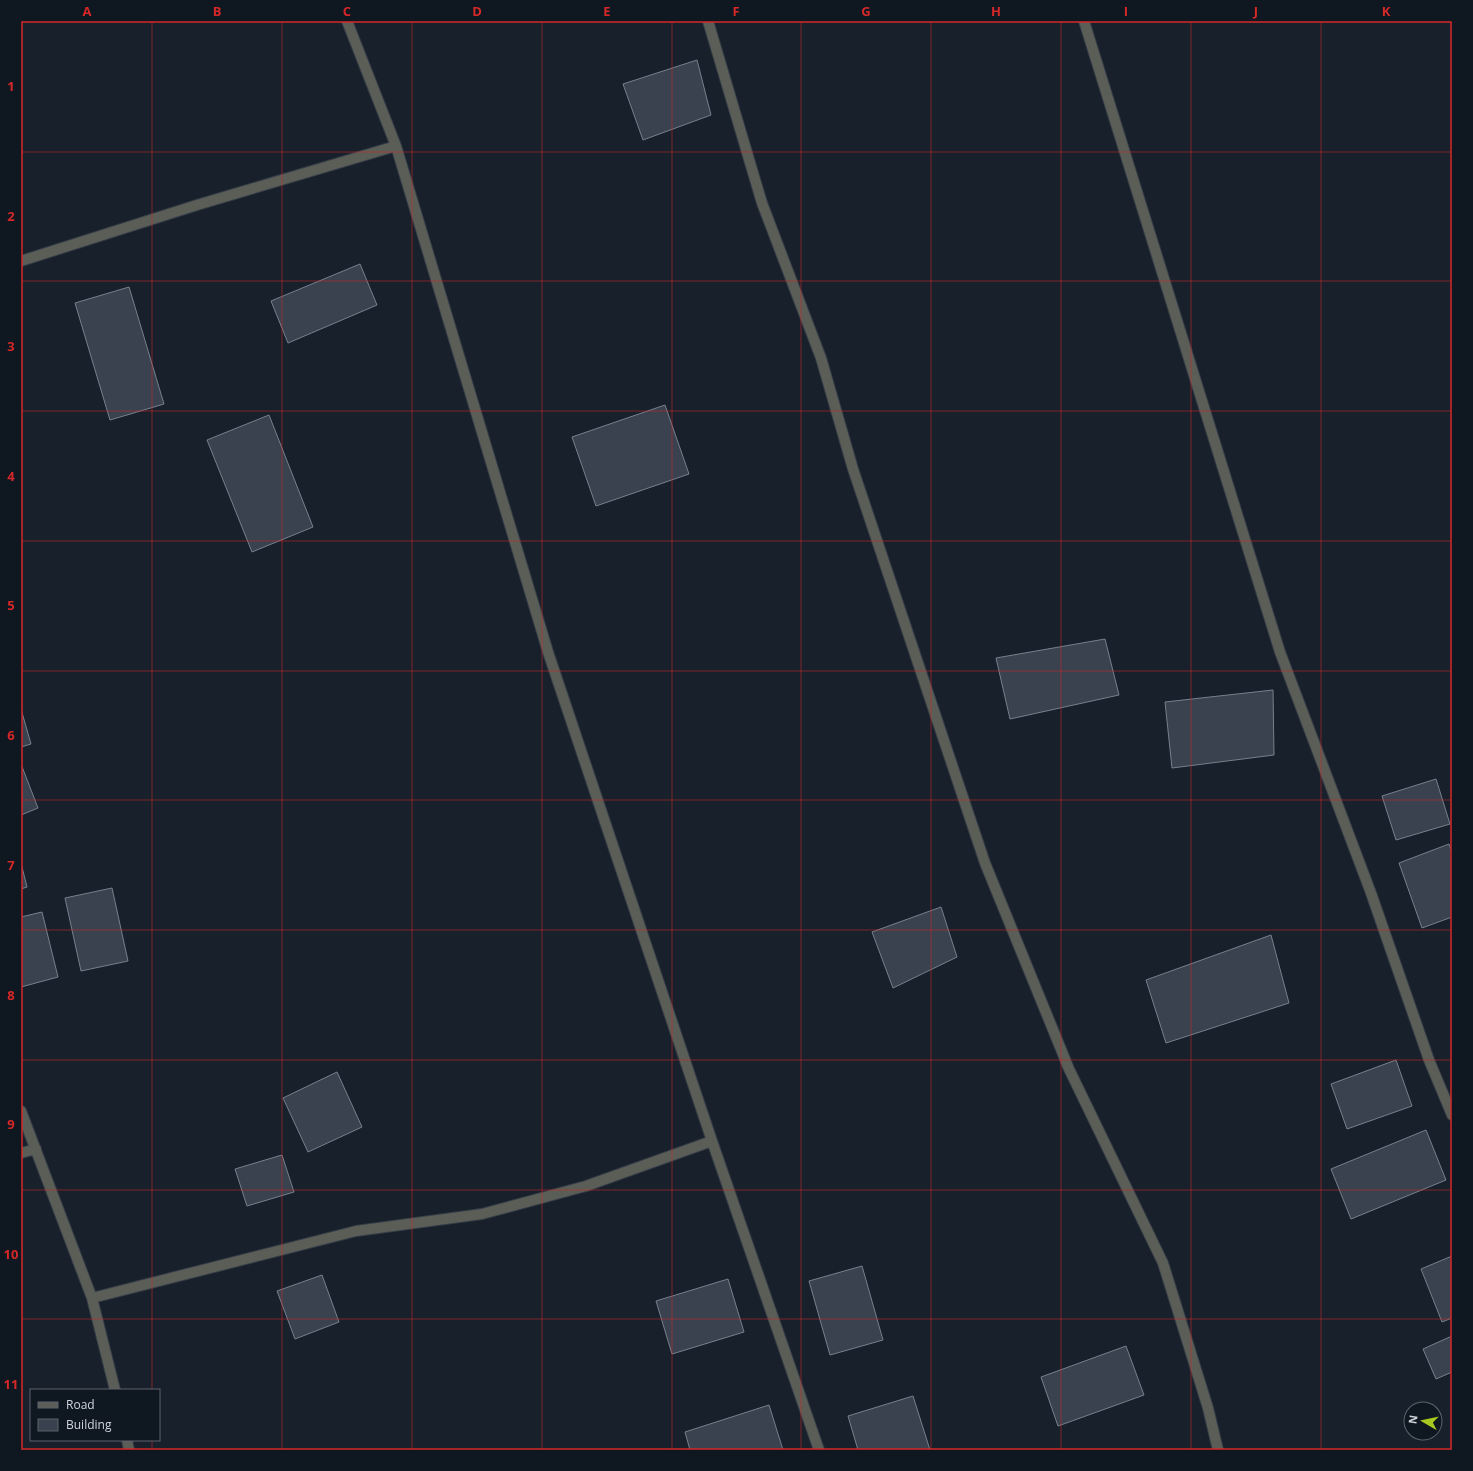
<svg xmlns="http://www.w3.org/2000/svg" width="1473" height="1471" viewBox="0 0 1473 1471" font-family="'Open Sans',sans-serif">
<style>
.building{fill:#39424e;stroke:#77808e}
.lines{fill:none;stroke-linecap:round;stroke-linejoin:round}
.street-casing{stroke:#353d47;stroke-width:12}
.street{stroke:#5b5d57;stroke-width:10}
.grid{fill:none;stroke:#d62828;stroke-width:1;stroke-opacity:0.55}
.neatline{fill:none;stroke:#d62828;stroke-width:1.5}
.grid-label{font-size:13px;text-anchor:middle;font-weight:bold;fill:#d62828}
</style>
<rect width="100%" height="100%" fill="#18202b"/>
<path class="building" d="M697,60L711,115L643,140L623,84Z
M360,264L377,305L288,343L271,301Z
M129,287L164,404L110,420L75,303Z
M665,405L689,474L596,506L572,437Z
M269,415L313,527L252,552L207,440Z
M1105,639L1119,695L1010,719L996,658Z
M1273,690L1274,755L1172,768L1165,702Z
M21,709L31,744L21,747Z
M21,764L38,808L21,815Z
M1436,779L1450,824L1396,840L1382,796Z
M1449,844L1452,852V917L1422,928L1399,863Z
M21,863L27,887L21,889Z
M112,888L128,961L81,971L65,898Z
M941,907L957,957L893,988L872,932Z
M42,912L58,977L21,987V917Z
M1271,935L1289,1003L1166,1043L1146,980Z
M1396,1060L1412,1106L1347,1129L1331,1084Z
M337,1072L362,1127L308,1152L283,1098Z
M1426,1130L1446,1180L1351,1219L1331,1169Z
M282,1155L294,1192L247,1206L235,1169Z
M1452,1256V1318L1442,1322L1421,1269Z
M862,1266L883,1340L830,1355L809,1281Z
M322,1275L339,1322L295,1339L277,1291Z
M728,1279L744,1332L672,1354L656,1301Z
M1452,1336V1372L1436,1379L1423,1349Z
M1126,1346L1144,1395L1058,1426L1041,1377Z
M913,1396L930,1450H858L848,1416Z
M769,1405L783,1450H690L685,1432Z"/>
<g class="lines">
<defs>
<path id="street" d="M347,21L396,146L548,652L712,1141L819,1450
M708,21L762,203L821,358L853,469L985,863L1069,1069L1163,1263L1208,1408L1218,1450
M1084,21L1280,652L1371,893L1429,1060L1452,1115
M21,261L197,205L396,146
M21,1111L92,1298L115,1390
M21,1153L36,1149
M92,1298L356,1231L482,1214L586,1186L712,1141
M127,1440L129,1450"/>
</defs>
<use href="#street" class="street-casing"/>
<use href="#street" class="street"/>
</g>
<path class="grid" d="M152,21V1390M282,21V1450M412,21V1450M542,21V1450M672,21V1450M801,21V1450M931,21V1450M1061,21V1450M1191,21V1450M1321,21V1450M21,152H1452M21,281H1452M21,411H1452M21,541H1452M21,671H1452M21,800H1452M21,930H1452M21,1060H1452M21,1190H1452M21,1319H1452M152,1440V1450"/>
<rect width="1473" height="1471" fill="none" stroke="#0f1721" stroke-width="44"/>
<rect x="30" y="1389" width="130" height="52" fill="#0f1721" stroke="#5c636c"/>
<rect x="38" y="1402" width="20" height="6" fill="#5b5d57" stroke="#5c636c"/>
<text x="66" y="1409" font-size="12" fill="#cfd4dc">Road</text>
<rect x="38" y="1419" width="20" height="12" fill="#39424e" stroke="#5c636c"/>
<text x="66" y="1429" font-size="12" fill="#cfd4dc">Building</text>
<g transform="translate(1423 1421) rotate(279)"><circle r="19" fill="#0f1721" stroke="#5c636c"/>
<path d="M0-3L7 15L0 10L-7 15Z" fill="#a7c81f"/>
<text y="-6" font-size="11" font-weight="bold" text-anchor="middle" fill="#cfd4dc">N</text>
</g>
<rect x="22" y="22" width="1429" height="1427" class="neatline"/>
<g class="grid-label">
<text x="87" y="16">A</text>
<text x="217" y="16">B</text>
<text x="347" y="16">C</text>
<text x="477" y="16">D</text>
<text x="607" y="16">E</text>
<text x="736" y="16">F</text>
<text x="866" y="16">G</text>
<text x="996" y="16">H</text>
<text x="1126" y="16">I</text>
<text x="1256" y="16">J</text>
<text x="1386" y="16">K</text>
<text x="11" y="91">1</text>
<text x="11" y="221">2</text>
<text x="11" y="351">3</text>
<text x="11" y="481">4</text>
<text x="11" y="610">5</text>
<text x="11" y="740">6</text>
<text x="11" y="870">7</text>
<text x="11" y="1000">8</text>
<text x="11" y="1129">9</text>
<text x="11" y="1259">10</text>
<text x="11" y="1389">11</text>
</g>
</svg>
